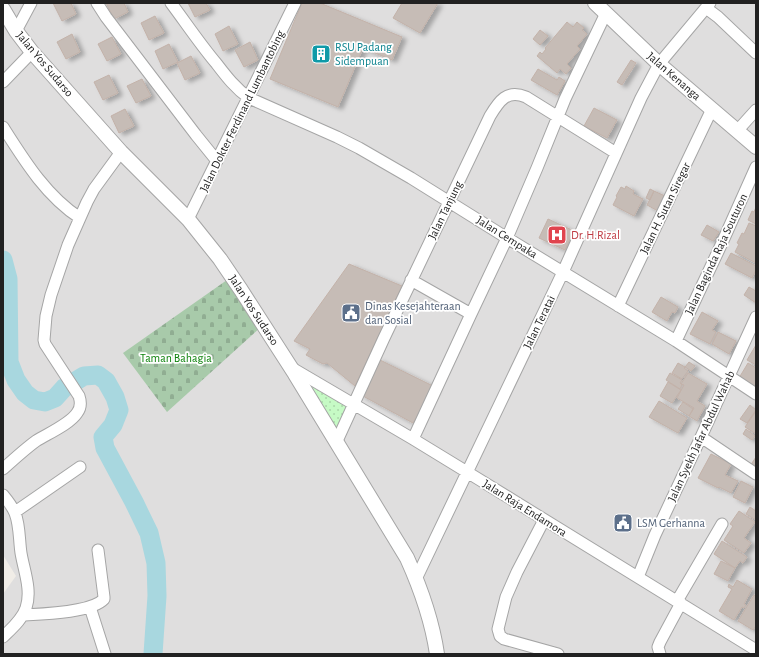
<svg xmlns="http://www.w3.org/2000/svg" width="759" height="657" viewBox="0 0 759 657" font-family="'Alegreya Sans',sans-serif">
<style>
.residential{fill:#dfdede}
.cemetery{fill:url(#cemetery-stones)}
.park{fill:url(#park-dots)}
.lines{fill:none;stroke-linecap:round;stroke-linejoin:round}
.river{stroke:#a8d7df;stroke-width:19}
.building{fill:#c6bcb6;stroke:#c3b2a9;filter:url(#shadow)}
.minor-casing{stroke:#a5a5a5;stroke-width:13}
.tertiary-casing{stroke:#a5a5a5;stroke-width:16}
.minor{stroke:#fff;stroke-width:11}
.tertiary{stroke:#fff;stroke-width:14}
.labels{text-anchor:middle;stroke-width:3.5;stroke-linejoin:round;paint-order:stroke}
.culture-label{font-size:12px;fill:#0d838f;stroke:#fff;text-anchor:start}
.street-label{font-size:12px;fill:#212121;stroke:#fff}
.health-label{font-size:12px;fill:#be3a42;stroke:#fff;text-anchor:start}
.service-label{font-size:12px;fill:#4e5e75;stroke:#fff;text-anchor:start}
.park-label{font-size:12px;fill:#0c820b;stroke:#fff}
</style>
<defs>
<pattern id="cemetery-stones" width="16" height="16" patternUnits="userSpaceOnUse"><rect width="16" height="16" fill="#a8caaa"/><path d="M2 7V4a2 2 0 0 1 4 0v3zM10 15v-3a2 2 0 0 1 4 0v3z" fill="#90ad92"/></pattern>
<pattern id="park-dots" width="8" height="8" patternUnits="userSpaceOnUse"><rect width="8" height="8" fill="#c6fac5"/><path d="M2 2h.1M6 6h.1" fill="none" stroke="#aad6a9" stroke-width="1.8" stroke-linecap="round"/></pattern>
<filter id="shadow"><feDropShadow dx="4.5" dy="2.5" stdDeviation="2" flood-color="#0004"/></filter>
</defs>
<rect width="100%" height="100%" fill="#f1ede7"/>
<path class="residential" d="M3,3H756V654H3V594L16,576L3,555Z"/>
<path class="cemetery" d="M227,280L261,327L167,412L123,353Z"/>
<path class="park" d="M296,374L351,405L336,438Z"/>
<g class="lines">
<path class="river" d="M3,260L8,279L9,362L16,380L25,393L34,400L45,402L55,398L64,388L84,376L98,375L106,381L115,397L119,410L113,425L103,437L105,448L134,502L149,533L156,563L157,596L153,654"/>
</g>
<path class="building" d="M53,3H71L76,14L62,21Z
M106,3H124L128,12L114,19Z
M188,3H206L210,10L195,17Z
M302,3H320L402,37L392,60L363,48L338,107L270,79Z
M402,3H438L420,33L393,18Z
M155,16L164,33L149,40L141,23Z
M567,22L573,27L577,22L584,28L582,30L587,34L577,46L580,49L567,64L571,68L566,74L560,69L557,73L537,56L540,52L542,54L546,49L545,48Z
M229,26L238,44L223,51L215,34Z
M540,30L548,36L540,45L533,39Z
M72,34L80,52L66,59L57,42Z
M112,37L121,54L107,61L98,44Z
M250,42L258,60L244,67L235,50Z
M169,44L178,62L163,69L155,51Z
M191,56L200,73L185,80L177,63Z
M631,60L636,63L622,85L617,82Z
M538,69L557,80L559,77L565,81L557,95L531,80Z
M109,75L118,93L103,100L94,82Z
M142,79L151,96L136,103L127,86Z
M594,108L617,120L607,138L584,126Z
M125,109L134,126L119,133L111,116Z
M626,186L634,191L633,194L643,199L634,216L613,205L617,197L616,196L621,187L625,189Z
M650,189L654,191L650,200L646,198Z
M654,191L665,196L658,211L647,205Z
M756,207V224L748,220L752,211L754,212Z
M548,219L574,231L565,250L539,238Z
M749,223L756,226V263L735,252L739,244L737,243L742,233L744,234Z
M707,225L719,232L713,241L701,235Z
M731,253L756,266V270L752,278L725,264Z
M349,264L402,286L355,386L327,363L323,364L306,355L310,349L294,341Z
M749,287L756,291V303L744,295Z
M661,297L678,307L675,313L672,312L667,321L652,312Z
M702,312L718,321L712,330L716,332L710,344L690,334Z
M718,332L736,341L729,354L712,344Z
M756,345V365L747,360Z
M378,359L435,387L413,423L361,395Z
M689,362L695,366L691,371L685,367Z
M678,363L685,367L684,368L688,371L682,379L672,373Z
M748,363L756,368V389L739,378Z
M670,373L682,380L680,383L682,385L680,389L666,380Z
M688,373L707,384L697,401L705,406L697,421L689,416L694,408L677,398L684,385L681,384Z
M668,382L681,390L672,403L660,396Z
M659,401L687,418L678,433L649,417Z
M683,402L693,409L689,416L678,409Z
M750,405L756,410L747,423L740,419Z
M756,411V434L745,427Z
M746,429L755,436L752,440L743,434Z
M711,454L731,464L725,475L738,481L731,493L719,487L718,488L698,478Z
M756,457V469L750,466Z
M741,481L753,487L745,503L733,497Z
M750,507L756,511V520L746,514Z
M739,511L755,522L744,538L751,543L744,553L724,540L733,526L730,524Z
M722,541L747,557L743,563L740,561L735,568L714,554Z
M721,561L735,568L728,581L714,574Z
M737,580L752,589L744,604L746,605L744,608L742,607L734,620L719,611L732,589L728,587L729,584L733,587Z
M754,595L756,596V626L753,630L738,621Z"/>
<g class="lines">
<defs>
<path id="minor" d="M97,3L106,17L196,135L217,161
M171,3C186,23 200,44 216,63C226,76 235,88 249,98L337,137L359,148L411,178L507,238L676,341L756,394
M706,8L718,17L756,53
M16,31L31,3
M3,82L32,52
M3,127C24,160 46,196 80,218
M737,131L756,110
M188,219L295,3
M411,280L471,314
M618,306L712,109
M676,341L722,243L756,167
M292,368L413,439L467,472L756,650
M701,437L756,474
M413,439L471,314L507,238L537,168L565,99L606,13
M336,443L384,338L490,116C499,101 507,89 526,97L616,153
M3,469C14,459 25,449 36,441C47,434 70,424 77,413C81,408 81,402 79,396L45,344L44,340L46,316L51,295L68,245L87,202L94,189L121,152
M3,495C8,501 12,506 15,513C20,526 19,540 21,553C24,571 32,590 26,608C22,620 11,629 3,637
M15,512L80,467
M544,520L517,572L506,597L498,629L500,636L504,639L558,654
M638,577L655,535L701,437L756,317
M416,579L563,272L641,98L659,64L710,3
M677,601L722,524
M90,607L105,654
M23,615C42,614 91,613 104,599V597L98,550
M660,654L658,647L660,642L681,603"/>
<path id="tertiary" d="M595,3L659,64L756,147
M3,9L16,31L32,52L121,152L188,219L220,259L241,290L295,374L407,558C421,589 432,620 437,654"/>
</defs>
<use href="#minor" class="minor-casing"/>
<use href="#tertiary" class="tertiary-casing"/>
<use href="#minor" class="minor"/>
<use href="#tertiary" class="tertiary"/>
</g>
<defs>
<symbol id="building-square" viewBox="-11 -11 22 22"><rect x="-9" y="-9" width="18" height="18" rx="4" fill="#0f9aa8" stroke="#fff"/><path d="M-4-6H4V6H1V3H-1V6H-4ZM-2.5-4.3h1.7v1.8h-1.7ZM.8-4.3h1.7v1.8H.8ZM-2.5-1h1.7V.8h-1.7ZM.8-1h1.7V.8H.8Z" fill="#fff"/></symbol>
<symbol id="hospital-square" viewBox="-11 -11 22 22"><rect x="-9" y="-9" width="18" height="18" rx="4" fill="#e0444e" stroke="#fff"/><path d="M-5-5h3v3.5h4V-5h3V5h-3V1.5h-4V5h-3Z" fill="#fff"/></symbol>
<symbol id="civic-square" viewBox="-11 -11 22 22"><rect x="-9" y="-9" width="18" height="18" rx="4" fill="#5c6f8a" stroke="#fff"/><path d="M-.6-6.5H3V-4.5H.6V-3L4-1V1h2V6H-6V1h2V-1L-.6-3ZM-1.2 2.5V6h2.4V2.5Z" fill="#fff"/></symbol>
</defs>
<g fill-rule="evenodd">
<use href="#building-square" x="310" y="43" width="22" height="22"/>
<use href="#hospital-square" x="546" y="224" width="22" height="22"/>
<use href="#civic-square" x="340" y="302" width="22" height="22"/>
<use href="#civic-square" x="612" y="512" width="22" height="22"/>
</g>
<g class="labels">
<g class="culture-label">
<text x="335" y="51">RSU Padang<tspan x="335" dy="14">Sidempuan</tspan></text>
</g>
<g class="street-label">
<text transform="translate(45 64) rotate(50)" y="4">Jalan Yos Sudarso</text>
<text transform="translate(674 76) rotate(41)" y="4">Jalan Kenanga</text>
<text transform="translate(242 111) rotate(-64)" y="4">Jalan Dokter Ferdinand Lumbantobing</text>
<text transform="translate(665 208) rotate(-64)" y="4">Jalan H. Sutan Siregar</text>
<text transform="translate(445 210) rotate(-64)" y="4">Jalan Tanjung</text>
<text transform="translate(507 237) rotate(32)" y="4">Jalan Cempaka</text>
<text transform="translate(716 254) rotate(-65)" y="4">Jalan Baginda Raja Souturon</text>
<text transform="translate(254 310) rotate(57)" y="4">Jalan Yos Sudarso</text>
<text transform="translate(539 322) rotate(-64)" y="4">Jalan Teratai</text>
<text transform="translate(701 436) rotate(-65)" y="4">Jalan Syekh Jafar Abdul Wahab</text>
<text transform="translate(525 508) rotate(32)" y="4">Jalan Raja Endamora</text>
</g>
<g class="health-label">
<text x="571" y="239">Dr. H.Rizal</text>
</g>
<g class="service-label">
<text x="365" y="310">Dinas Kesejahteraan<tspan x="365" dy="14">dan Sosial</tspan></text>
<text x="637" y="527">LSM Gerhanna</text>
</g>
<g class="park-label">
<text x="176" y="362">Taman Bahagia</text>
</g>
</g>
<rect width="759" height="657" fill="none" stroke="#212121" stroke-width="8"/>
</svg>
